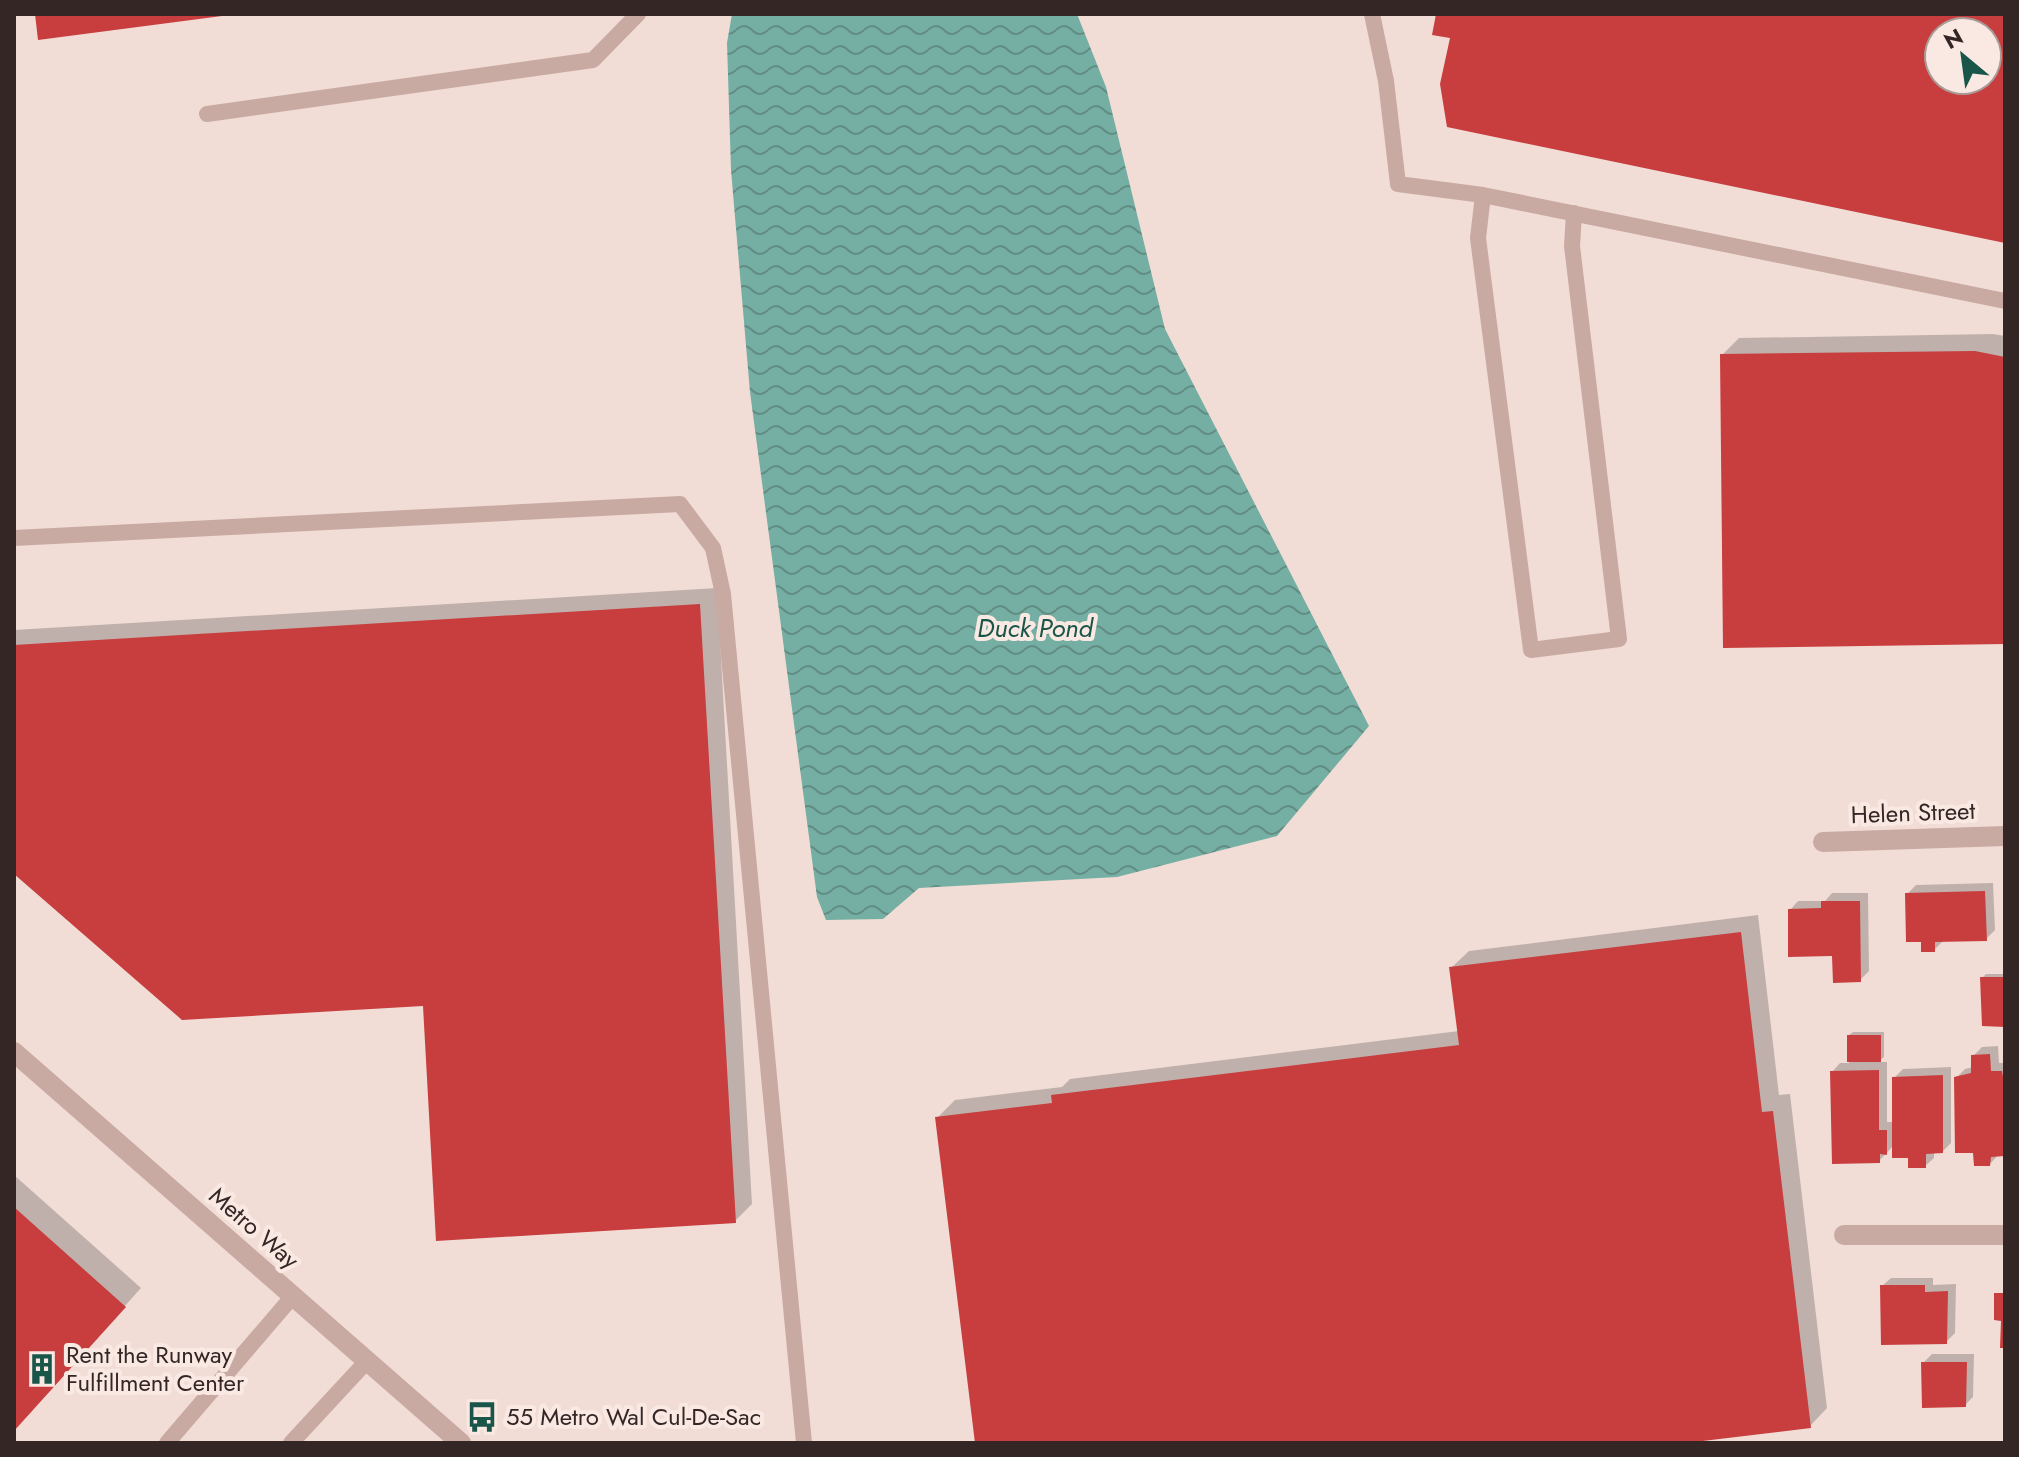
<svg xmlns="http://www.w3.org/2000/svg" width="2019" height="1457" viewBox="0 0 2019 1457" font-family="Jost,sans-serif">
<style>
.water{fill:url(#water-waves)}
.shadow{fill:#0003}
.building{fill:#c83d3e;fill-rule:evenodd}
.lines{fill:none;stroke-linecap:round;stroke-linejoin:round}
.service{stroke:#c9aaa2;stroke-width:16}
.minor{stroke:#c9aaa2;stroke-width:20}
.labels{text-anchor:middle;stroke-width:8;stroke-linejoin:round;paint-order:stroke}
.street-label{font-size:24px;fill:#332625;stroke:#f9e9e2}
.poi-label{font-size:24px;fill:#332625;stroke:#f9e9e2;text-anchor:start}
.water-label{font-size:26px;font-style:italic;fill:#1a554a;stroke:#f9e9e2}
</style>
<defs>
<pattern id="water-waves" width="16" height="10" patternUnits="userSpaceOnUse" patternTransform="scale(2)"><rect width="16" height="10" fill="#75aea2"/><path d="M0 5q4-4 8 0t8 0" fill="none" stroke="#618d84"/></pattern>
</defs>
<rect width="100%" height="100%" fill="#f1ddd6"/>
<path class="water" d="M732,14H1077L1106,87L1165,329L1369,726L1277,836L1117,877L919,888L883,919L826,920L817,897L750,392L731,170L727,43Z"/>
<path class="shadow" d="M1993,334L2005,336V642L1722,355L1739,338Z
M717,588L752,1204L735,1221L425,1004L14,872V630Z
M1993,883L1995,930L1986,939L1943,941L1934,950L1923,940L1907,894L1916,885Z
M1832,893H1868L1869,971L1860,980L1790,910L1798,901H1825Z
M1758,915L1779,1095L1790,1094L1827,1408L1810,1426L1669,1443H977L937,1118L955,1100L1062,1087L1070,1079L1459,1031L1451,968L1469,951Z
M1986,974H2005V1025L1982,978Z
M1853,1032H1884V1057L1878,1062H1887V1122H1894V1078L1903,1069L1951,1067V1143L1942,1152H1934V1158L1925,1166L1894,1145L1879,1161L1832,1072L1840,1063H1849V1035Z
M1998,1046L1999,1063H2005V1154H1999L1990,1164L1956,1078L1965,1069L1973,1067V1056L1982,1047Z
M14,1175L141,1288L14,1430Z
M1891,1278H1933V1285L1956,1284L1955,1333L1946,1342L1882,1286Z
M1932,1354H1974L1973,1397L1965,1405L1923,1363Z"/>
<path class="building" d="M35,14H222V16L38,40Z
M1436,14H2005V243L1447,127L1440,84L1450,38L1432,35ZM1939,32H1987V80H1939Z
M1975,351L2005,357V644L1723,648L1720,354Z
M700,604L736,1223L436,1241L423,1006L182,1020L14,874V645Z
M1985,891L1987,941L1935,942V952H1921V942H1906L1905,893Z
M1821,901H1860L1861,982L1833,983L1832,956L1788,957V909L1821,908Z
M1741,932L1762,1112L1773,1111L1811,1428L1686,1443H975L935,1117L1052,1103L1051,1095L1459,1045L1449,967Z
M1980,977H2005V1027L1982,1026Z
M1847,1035H1881V1062H1847Z
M1990,1054L1991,1071H2002L2003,1077H2005V1156L1991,1157L1990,1166H1974L1973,1153H1955L1954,1077L1971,1073V1055Z
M1879,1070V1130H1887V1155L1880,1154V1163L1832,1164L1830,1071Z
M1943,1075V1153L1926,1154V1168H1908V1158H1892V1077Z
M14,1207L126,1307L14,1431Z
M1880,1285H1925V1292L1948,1291L1947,1344L1881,1345Z
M1994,1293H2005V1348H2000L2001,1321L1994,1320Z
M1921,1362H1967L1966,1407L1922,1408Z"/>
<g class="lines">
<path class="service" d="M1372,14L1386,81L1398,184L1483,195
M207,114L593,60L638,14
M1574,213L1572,246L1619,639L1531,650L1478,238L1483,195L2005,301
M14,538L680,504L713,548L723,594L804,1443
M167,1443L293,1296
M291,1443L367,1361"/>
<path class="minor" d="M1823,842L2005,836
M14,1052L461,1443
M1844,1235H2005"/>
</g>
<defs>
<symbol id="building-bare" viewBox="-9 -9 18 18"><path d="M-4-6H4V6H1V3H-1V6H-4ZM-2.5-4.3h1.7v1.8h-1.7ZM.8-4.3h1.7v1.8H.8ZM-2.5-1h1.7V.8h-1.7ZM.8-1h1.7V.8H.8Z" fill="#1a554a" stroke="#f9e9e2" stroke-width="2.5" paint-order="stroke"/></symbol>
<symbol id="bus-bare" viewBox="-9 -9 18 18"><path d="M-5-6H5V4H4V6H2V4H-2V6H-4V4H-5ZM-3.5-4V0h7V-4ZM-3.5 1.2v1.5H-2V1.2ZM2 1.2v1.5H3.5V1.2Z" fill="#1a554a" stroke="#f9e9e2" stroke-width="2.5" paint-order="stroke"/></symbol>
</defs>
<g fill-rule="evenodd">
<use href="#building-bare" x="20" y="1347" width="44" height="44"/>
<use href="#bus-bare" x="460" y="1395" width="44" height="44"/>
</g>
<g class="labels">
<g class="street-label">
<text transform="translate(1913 813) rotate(-2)" y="8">Helen Street</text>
<text transform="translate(254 1228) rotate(41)" y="8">Metro Way</text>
</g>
<g class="poi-label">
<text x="66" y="1363">Rent the Runway<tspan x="66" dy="28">Fulfillment Center</tspan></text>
<text x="506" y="1425">55 Metro Wal Cul-De-Sac</text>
</g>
<g class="water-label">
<text x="1035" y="637">Duck Pond</text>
</g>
</g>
<rect width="2019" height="1457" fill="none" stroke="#332625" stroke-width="32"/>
<g transform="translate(1963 56) rotate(331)"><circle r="38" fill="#f9e9e2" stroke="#aa9b96" stroke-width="2"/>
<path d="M0-6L14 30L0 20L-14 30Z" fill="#1a554a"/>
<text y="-12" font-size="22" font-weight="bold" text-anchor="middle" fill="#332625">N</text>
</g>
</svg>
